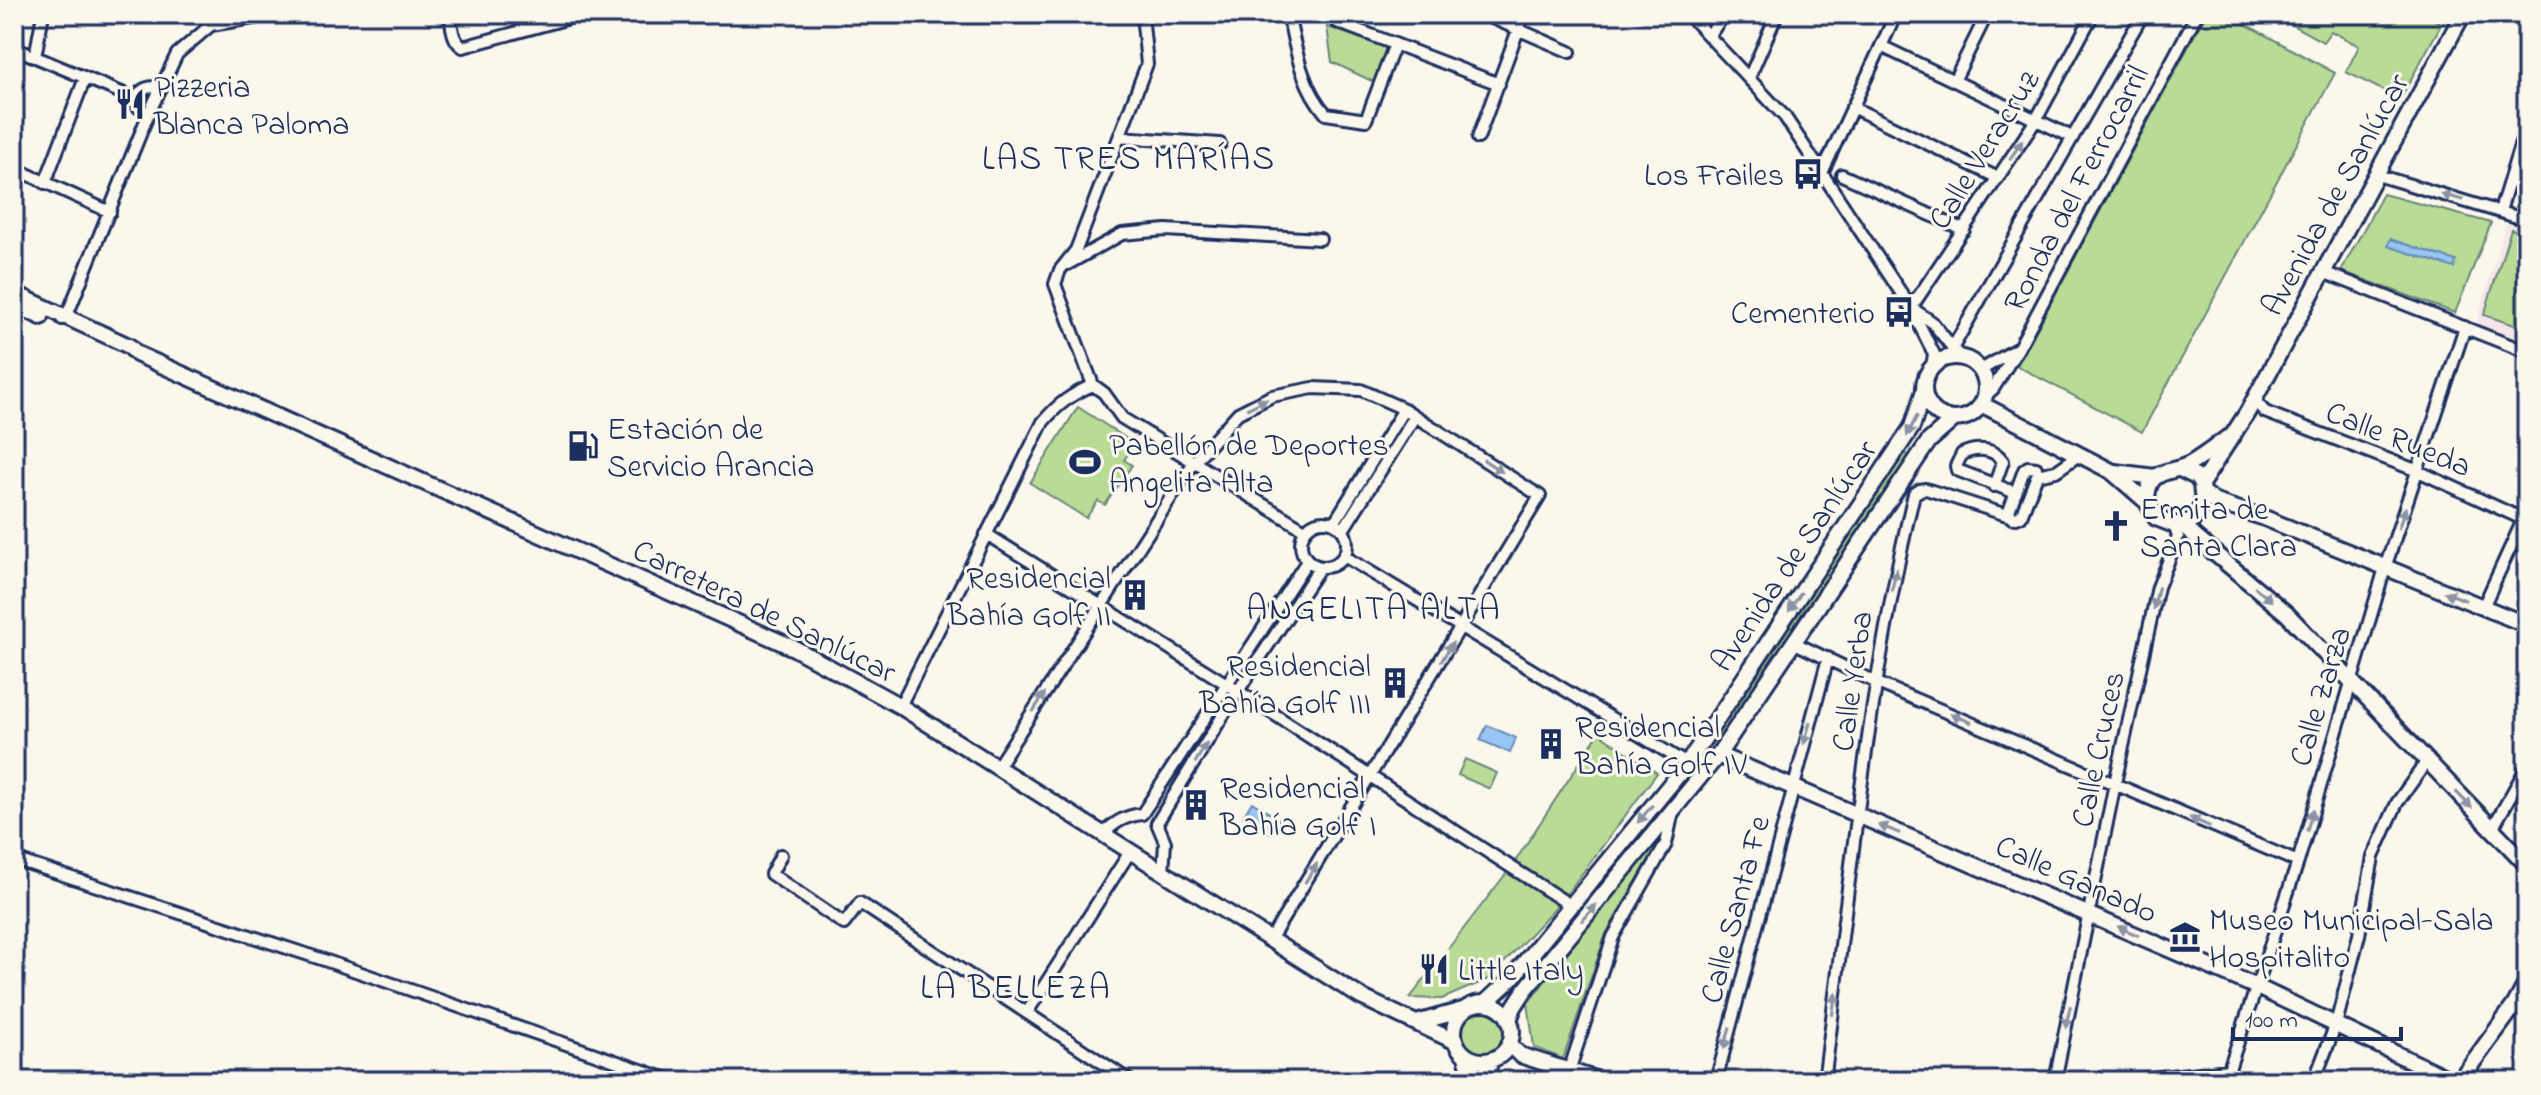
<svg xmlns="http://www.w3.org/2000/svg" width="2541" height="1095" viewBox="0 0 2541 1095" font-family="'Indie Flower',sans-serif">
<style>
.built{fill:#f6e6e9}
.green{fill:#b8dc96;stroke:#6a867a;stroke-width:2}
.water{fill:#98c5f3;stroke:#6689b7;stroke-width:2}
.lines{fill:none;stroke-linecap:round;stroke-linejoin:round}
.street-casing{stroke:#1b2f5e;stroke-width:16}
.secondary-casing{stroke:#1b2f5e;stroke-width:20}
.street{stroke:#fbf7ec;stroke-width:10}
.secondary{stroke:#fbf7ec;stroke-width:14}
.oneway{fill:#8b93a5}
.labels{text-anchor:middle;stroke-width:6;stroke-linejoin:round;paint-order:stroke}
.poi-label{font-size:32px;fill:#1b2f5e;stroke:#fbf7ec;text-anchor:start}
.street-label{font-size:32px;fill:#1b2f5e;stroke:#fbf7ec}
.neighbourhood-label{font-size:34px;letter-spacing:2px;fill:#1b2f5e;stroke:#fbf7ec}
</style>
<rect width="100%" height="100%" fill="#fbf7ec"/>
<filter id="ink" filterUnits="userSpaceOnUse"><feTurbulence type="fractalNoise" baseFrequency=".0125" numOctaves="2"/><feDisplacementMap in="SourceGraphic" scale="16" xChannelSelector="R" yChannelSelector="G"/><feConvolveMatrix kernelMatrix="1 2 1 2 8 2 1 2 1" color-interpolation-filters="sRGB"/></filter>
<g filter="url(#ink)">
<path class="built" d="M2506,224L2527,231V346L2475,328Z"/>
<path class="green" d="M2206,14H2227L2335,73L2142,432L2017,366Z
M2272,14H2419L2442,23L2400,99L2346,72L2359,46L2331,31L2323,42Z
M1327,27L1387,47L1376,83L1332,62Z
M2383,194L2491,223L2455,313L2341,271Z
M2511,229L2527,234V271L2522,270L2527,272V329L2484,315Z
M1078,407L1135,444L1124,460L1132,465L1105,505L1098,501L1086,518L1030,483Z
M1902,451L1911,457L1711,752L1526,981L1519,975L1681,779Z
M1599,733L1657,773L1563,899L1489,979L1442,999L1410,998L1512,866Z
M1465,759L1497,773L1490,789L1458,775Z
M1660,835L1659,842L1606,934L1563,1059L1534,1047L1528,1003Z
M1462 1032a21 21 0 1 1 42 0a21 21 0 1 1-42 0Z"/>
<path class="water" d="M2390,239L2456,261L2454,268L2388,246Z
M1487,725L1516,738L1510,753L1480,740Z
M1252,802L1279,819L1270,833L1243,817Z"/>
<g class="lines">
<defs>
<path id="street" d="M450,14C452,26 452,41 463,47L584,14
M1288,14C1296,50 1301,85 1326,114L1366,120L1395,44
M1335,14L1337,22L1499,84
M1483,14L1570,52
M1688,14L1785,117L1911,308L1934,354L1932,367
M451,18L466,14
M211,25L278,14
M1709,36L1724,14
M1881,46L2072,137
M14,48L136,99
M35,57L43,14
M1749,78L1777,14
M1954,81L1987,14
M1852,107L1998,178
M148,115L137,106C135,89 148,86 162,87
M1119,137L1220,144
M1478,138L1524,14
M14,168L110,212
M1822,173L1896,14
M1842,175L1964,230
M2377,175L2527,220
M45,183L85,78
M2500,211L2527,123
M1068,264L1122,234L1166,230L1320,239
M2323,272L2527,352
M1911,308L2036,120L2093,14
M1913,309L1932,322L1960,357
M62,319L66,318L148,115L177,54L211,25L200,14
M1952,349L2143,14
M1981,370L2018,348
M1093,385L1055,284L1060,270L1076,250L1147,64L1142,14
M1093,385L1104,393L1122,418L1305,530
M1986,395L1993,389L2019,347L2197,14
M2254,400L2265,412L2418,471L2527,521
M1994,486L2003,461C1994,448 1976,447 1962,454L1956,466L1957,470L2016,493
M2012,518L2009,511L2024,470L2028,467L2036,468L2037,475
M1301 544a23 23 0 1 1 46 0a23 23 0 1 1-46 0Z
M1334,523L1404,409
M1343,530L1415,416
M986,534L1238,691L1570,905
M1344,556L1687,764
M2483,607L2523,520
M1795,643L1875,682L2298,862
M900,706L1043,422C1058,404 1072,394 1093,385
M997,767L1194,462L1238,413L1272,396L1313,388L1361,390L1404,409L1540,496L1270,940
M2492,829L2527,767
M1103,834C1115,822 1125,816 1142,814L1307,561
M781,855L771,874L844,924L860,903L1130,1081
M14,859L321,959L673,1081
M1163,873L1165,842L1157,823L1238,691L1320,567
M1028,1011L1130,852
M1569,1071L1613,937L1666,844L1673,811
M1716,1081L1828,658
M1824,1081C1850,885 1867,687 1914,494L1920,490L1926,489L2016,518L2021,516L2037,475L2056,471L2079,455
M2055,1081L2115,783L2158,587L2178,537L2174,525
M2121,1081L2229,1070
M2225,1081L2298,862L2385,568L2465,327
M2314,1081L2336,1024L2359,935L2373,857L2397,803L2427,761"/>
<path id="secondary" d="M14,293L129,346L137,354L794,648L900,706L1361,997L1454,1041
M14,304L41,317
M1924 388a31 31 0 1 1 62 0a31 31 0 1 1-62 0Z
M1983,405L2111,471L2147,502L2156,518L2174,525L2193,520L2203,504L2201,484L2196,477L2180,469
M2115,472L2155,477
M2201,484L2247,413L2463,14
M2204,494L2215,502L2262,517L2527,625
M2147,502C2147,467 2168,475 2190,464C2204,456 2215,447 2227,438
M2184,524L2194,536L2287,614L2527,865
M1718,755L2257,987L2453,1081
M1454 1032a29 29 0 1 1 58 0a29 29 0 1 1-58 0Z
M1485,1003L1511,979L1687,764L1912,427L1924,391
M1509,1020L1514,1007L1525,990L1718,755L1929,441L1954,419
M1420,1022L1463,1010
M1509,1044L1520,1055L1601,1081
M1466,1057L1474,1081
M1486,1081L1490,1061
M2459,1081L2514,1006L2527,982"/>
</defs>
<use href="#street" class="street-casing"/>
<use href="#secondary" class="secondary-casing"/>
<use href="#street" class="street"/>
<use href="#secondary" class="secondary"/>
</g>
<defs><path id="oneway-solid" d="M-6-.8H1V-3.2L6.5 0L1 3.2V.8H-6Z" transform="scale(2)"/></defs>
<g class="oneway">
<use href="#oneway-solid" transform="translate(2016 150) rotate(-56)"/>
<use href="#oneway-solid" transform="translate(2452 197) rotate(-164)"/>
<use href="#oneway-solid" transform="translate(1257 404) rotate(-26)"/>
<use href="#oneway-solid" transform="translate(1912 426) rotate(117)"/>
<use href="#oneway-solid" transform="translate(1493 466) rotate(33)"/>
<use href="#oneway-solid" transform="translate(2402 518) rotate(-71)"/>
<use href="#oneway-solid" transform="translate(1894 580) rotate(-77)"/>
<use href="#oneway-solid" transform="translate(2263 594) rotate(40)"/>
<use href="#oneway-solid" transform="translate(2455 596) rotate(-158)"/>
<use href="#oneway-solid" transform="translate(2156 598) rotate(103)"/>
<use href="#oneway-solid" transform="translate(1795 602) rotate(124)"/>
<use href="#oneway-solid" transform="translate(1447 652) rotate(-59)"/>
<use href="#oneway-solid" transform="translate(1039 702) rotate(-58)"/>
<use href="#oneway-solid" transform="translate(1961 718) rotate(-157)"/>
<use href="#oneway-solid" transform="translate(1807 733) rotate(106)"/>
<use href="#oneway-solid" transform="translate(1201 753) rotate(-59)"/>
<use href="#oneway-solid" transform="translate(2464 800) rotate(46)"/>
<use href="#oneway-solid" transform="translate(1645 814) rotate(130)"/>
<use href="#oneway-solid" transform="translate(2310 820) rotate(-74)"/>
<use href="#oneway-solid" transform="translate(2200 822) rotate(-156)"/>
<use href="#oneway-solid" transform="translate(1889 829) rotate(-158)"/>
<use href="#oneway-solid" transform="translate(1311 873) rotate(-58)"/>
<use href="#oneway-solid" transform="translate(1589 913) rotate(-50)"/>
<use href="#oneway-solid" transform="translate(2128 931) rotate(-156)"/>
<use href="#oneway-solid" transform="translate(1834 1004) rotate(-82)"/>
<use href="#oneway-solid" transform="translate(2068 1017) rotate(102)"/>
<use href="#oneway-solid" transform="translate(1727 1038) rotate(105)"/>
</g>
</g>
<defs>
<symbol id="restaurant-bare" viewBox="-9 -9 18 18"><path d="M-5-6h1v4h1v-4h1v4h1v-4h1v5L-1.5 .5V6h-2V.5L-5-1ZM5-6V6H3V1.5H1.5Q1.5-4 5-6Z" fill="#1b2f5e" stroke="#fbf7ec" stroke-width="2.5" paint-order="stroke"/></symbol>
<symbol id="bus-bare" viewBox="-9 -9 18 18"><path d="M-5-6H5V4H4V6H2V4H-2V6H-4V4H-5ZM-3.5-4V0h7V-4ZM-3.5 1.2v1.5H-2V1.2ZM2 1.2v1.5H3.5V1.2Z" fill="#1b2f5e" stroke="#fbf7ec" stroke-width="2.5" paint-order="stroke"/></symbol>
<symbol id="fuel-bare" viewBox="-9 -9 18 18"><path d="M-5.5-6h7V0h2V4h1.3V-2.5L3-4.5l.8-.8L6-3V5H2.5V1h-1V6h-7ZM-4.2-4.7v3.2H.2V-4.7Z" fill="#1b2f5e" stroke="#fbf7ec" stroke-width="2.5" paint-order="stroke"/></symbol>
<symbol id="stadium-bare" viewBox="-9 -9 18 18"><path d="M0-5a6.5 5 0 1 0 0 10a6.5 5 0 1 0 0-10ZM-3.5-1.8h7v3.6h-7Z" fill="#1b2f5e" stroke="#fbf7ec" stroke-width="2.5" paint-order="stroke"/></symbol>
<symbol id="church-bare" viewBox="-9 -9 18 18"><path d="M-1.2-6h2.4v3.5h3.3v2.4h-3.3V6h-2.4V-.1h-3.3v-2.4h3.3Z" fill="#1b2f5e" stroke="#fbf7ec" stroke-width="2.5" paint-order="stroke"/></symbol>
<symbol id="building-bare" viewBox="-9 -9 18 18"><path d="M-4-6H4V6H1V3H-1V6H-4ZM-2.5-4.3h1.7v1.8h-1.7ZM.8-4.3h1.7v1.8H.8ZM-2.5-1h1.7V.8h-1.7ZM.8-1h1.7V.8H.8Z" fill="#1b2f5e" stroke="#fbf7ec" stroke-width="2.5" paint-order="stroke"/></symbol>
<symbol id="museum-bare" viewBox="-9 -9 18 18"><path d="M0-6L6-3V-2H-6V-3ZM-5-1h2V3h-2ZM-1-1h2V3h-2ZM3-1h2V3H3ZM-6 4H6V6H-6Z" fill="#1b2f5e" stroke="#fbf7ec" stroke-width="2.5" paint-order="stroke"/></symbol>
</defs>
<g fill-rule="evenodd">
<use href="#restaurant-bare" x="108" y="82" width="44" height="44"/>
<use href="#bus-bare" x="1786" y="152" width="44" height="44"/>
<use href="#bus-bare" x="1877" y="290" width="44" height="44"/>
<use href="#fuel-bare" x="561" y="424" width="44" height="44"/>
<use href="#stadium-bare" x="1063" y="440" width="44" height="44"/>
<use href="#church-bare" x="2094" y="504" width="44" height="44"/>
<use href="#building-bare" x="1113" y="573" width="44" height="44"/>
<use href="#building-bare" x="1373" y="661" width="44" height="44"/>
<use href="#building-bare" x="1529" y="722" width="44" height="44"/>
<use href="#building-bare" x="1174" y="783" width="44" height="44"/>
<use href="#museum-bare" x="2163" y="915" width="44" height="44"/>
<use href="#restaurant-bare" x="1412" y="947" width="44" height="44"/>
</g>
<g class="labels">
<g class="poi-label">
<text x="154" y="97">Pizzeria<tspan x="154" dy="37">Blanca Paloma</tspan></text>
<text x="1784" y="185" text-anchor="end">Los Frailes</text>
<text x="1875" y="323" text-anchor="end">Cementerio</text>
<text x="607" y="439">Estación de<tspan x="607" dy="37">Servicio Arancia</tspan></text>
<text x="1109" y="455">Pabellón de Deportes<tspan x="1109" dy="37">Angelita Alta</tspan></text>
<text x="2140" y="519">Ermita de<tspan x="2140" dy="37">Santa Clara</tspan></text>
<text x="1111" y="588" text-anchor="end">Residencial<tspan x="1111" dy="37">Bahía Golf II</tspan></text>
<text x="1371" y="676" text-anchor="end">Residencial<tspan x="1371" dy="37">Bahía Golf III</tspan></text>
<text x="1575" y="737">Residencial<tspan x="1575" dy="37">Bahía Golf IV</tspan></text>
<text x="1220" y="798">Residencial<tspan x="1220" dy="37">Bahía Golf I</tspan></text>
<text x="2209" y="930">Museo Municipal-Sala<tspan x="2209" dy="37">Hospitalito</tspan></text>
<text x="1458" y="980">Little Italy</text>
</g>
<g class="street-label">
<text transform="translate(1983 149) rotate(-58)" y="11">Calle Veracruz</text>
<text transform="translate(2075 188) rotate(-62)" y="11">Ronda del Ferrocarril</text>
<text transform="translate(2334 194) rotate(-61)" y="11">Avenida de Sanlúcar</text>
<text transform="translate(2399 438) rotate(22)" y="11">Calle Rueda</text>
<text transform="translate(1793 555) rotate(-56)" y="11">Avenida de Sanlúcar</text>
<text transform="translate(765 610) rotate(26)" y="11">Carretera de Sanlúcar</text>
<text transform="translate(1851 681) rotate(-82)" y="11">Calle Yerba</text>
<text transform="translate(2319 696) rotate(-73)" y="11">Calle Zarza</text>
<text transform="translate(2097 749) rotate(-78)" y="11">Calle Cruces</text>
<text transform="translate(2077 878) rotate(24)" y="11">Calle Ganado</text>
<text transform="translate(1734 909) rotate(-75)" y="11">Calle Santa Fe</text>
</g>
<g class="neighbourhood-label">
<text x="1129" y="169">LAS TRES MARÍAS</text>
<text x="1374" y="619">ANGELITA ALTA</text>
<text x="1016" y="998">LA BELLEZA</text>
</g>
</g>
<rect width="2541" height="1095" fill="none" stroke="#fbf7ec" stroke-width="48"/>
<rect x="24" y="24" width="2493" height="1047" fill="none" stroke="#1b2f5e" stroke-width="3" filter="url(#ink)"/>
<path d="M2233 1027v12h168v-12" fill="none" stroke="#1b2f5e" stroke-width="4"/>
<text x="2245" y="1027" font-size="24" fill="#1b2f5e" stroke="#fbf7ec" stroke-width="6" paint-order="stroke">100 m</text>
</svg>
